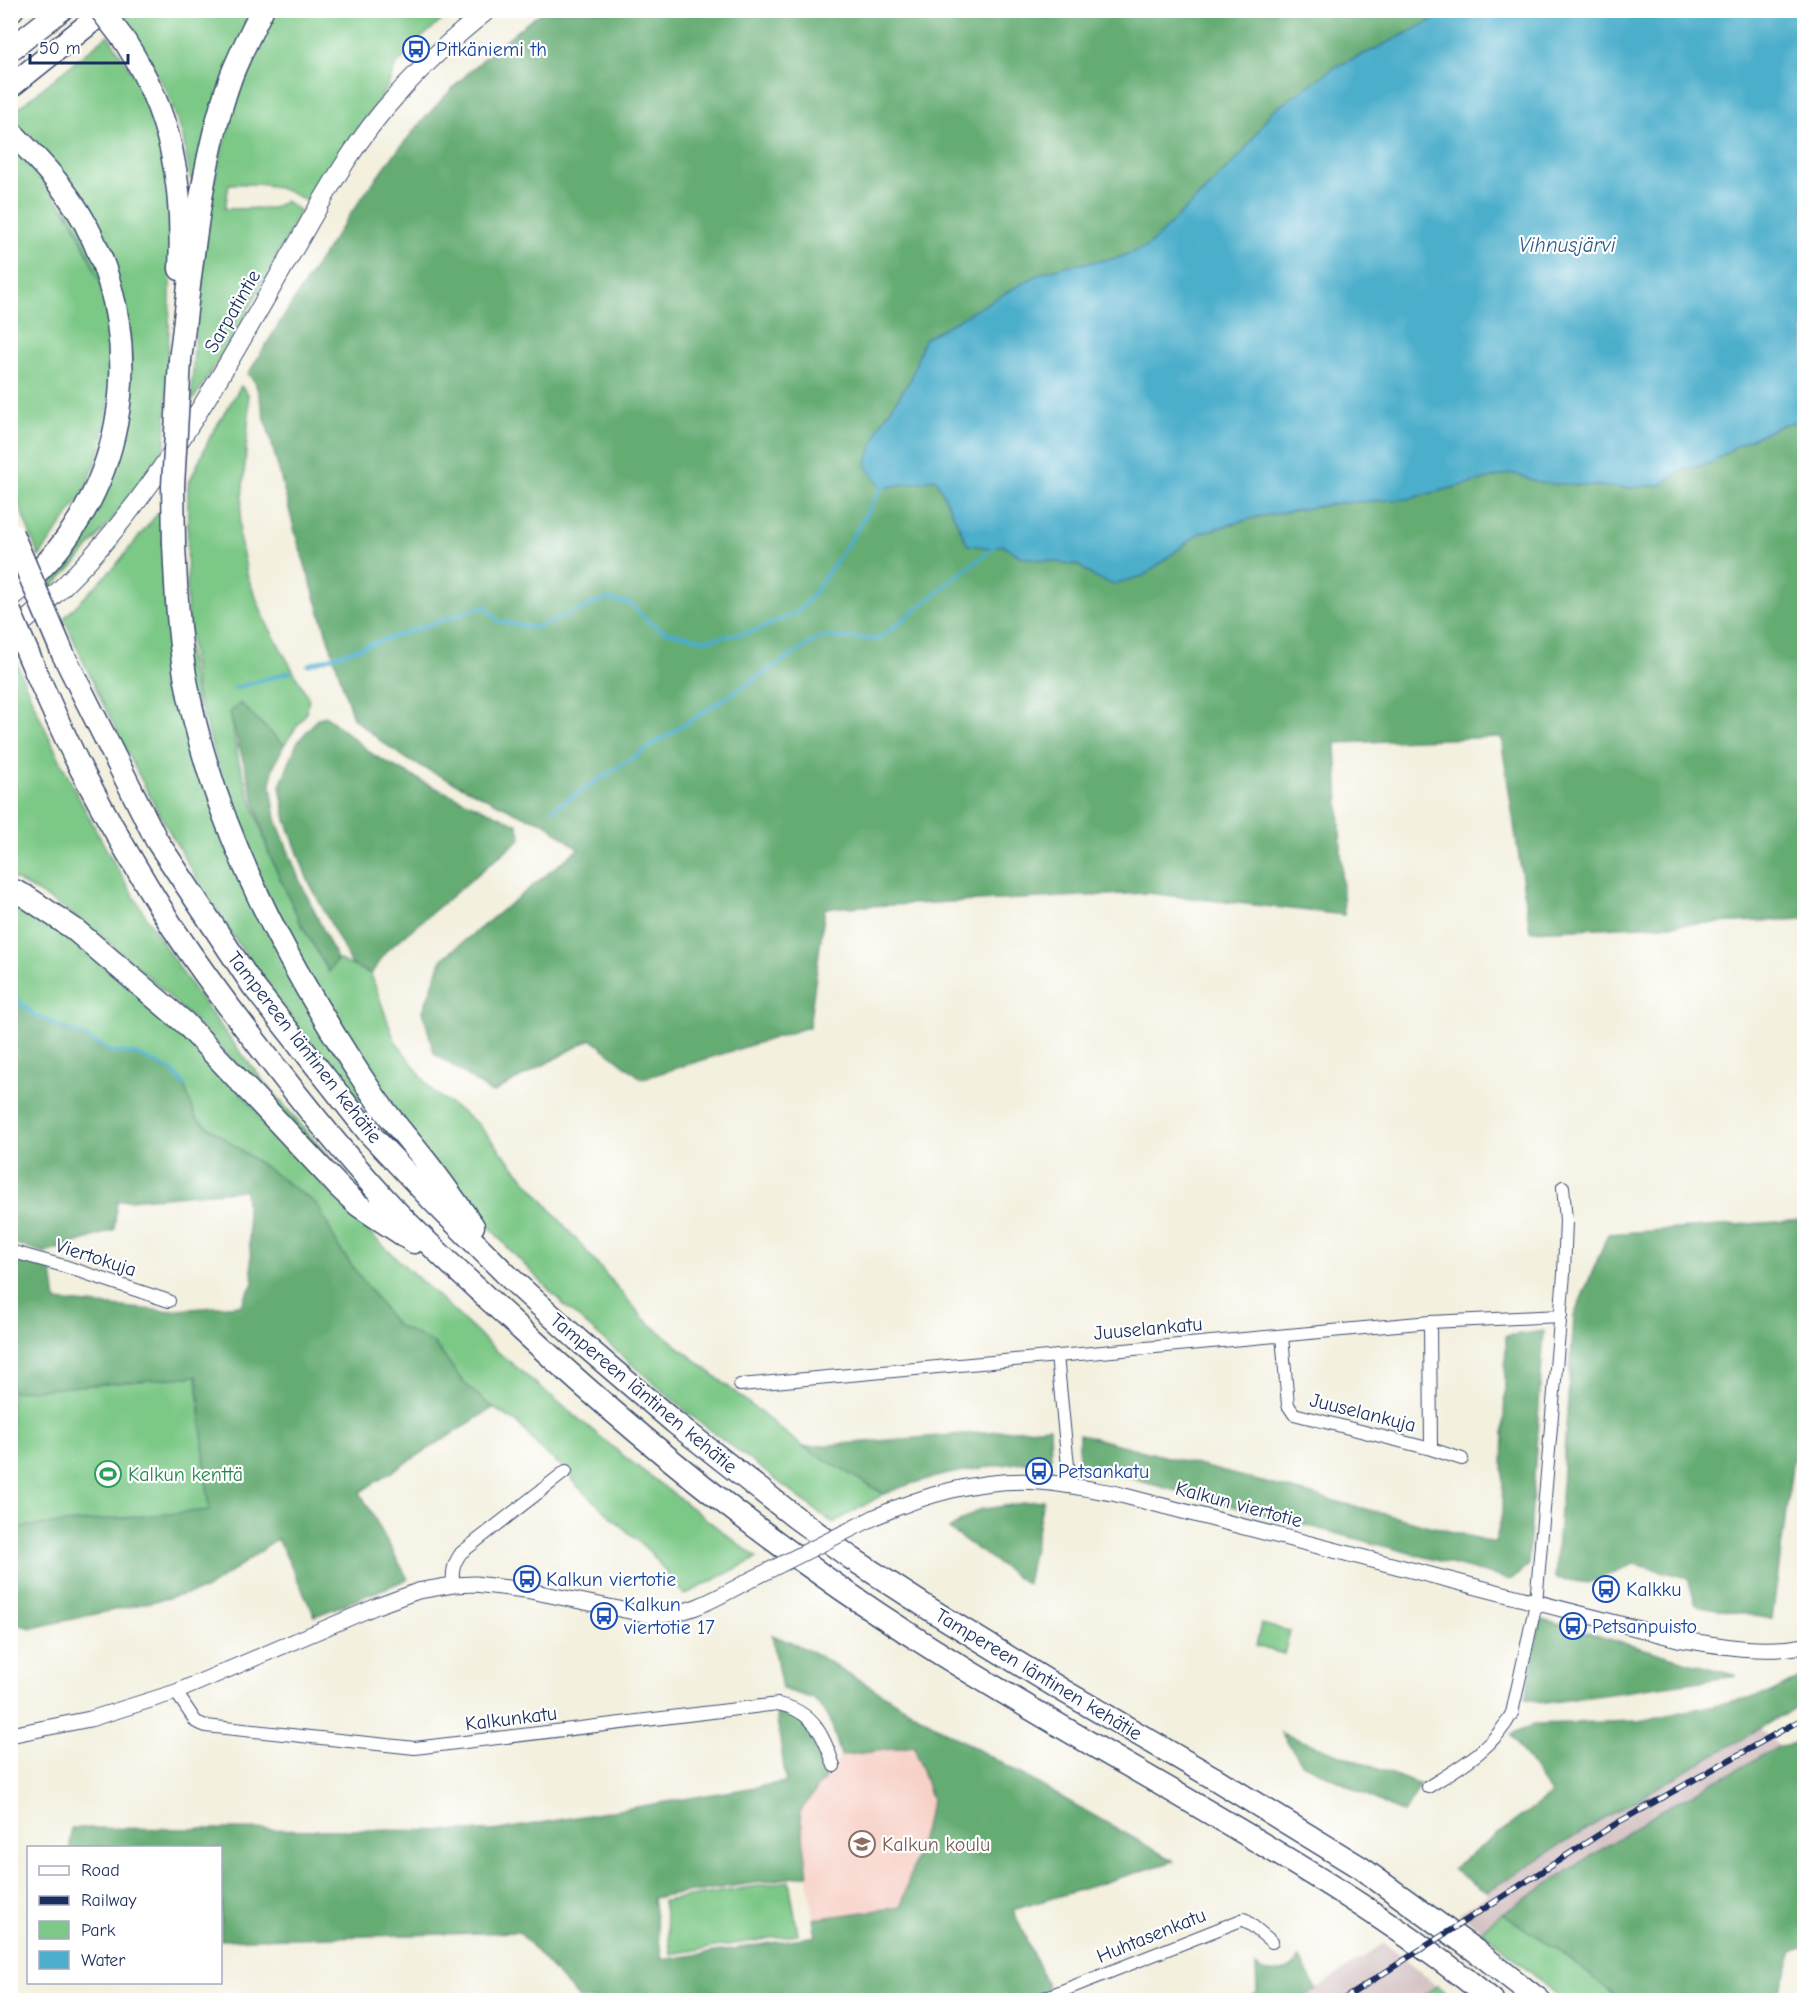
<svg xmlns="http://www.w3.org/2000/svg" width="1815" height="2011" viewBox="0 0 1815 2011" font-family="'Comic Neue',sans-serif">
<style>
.built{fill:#f7d1c7}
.industrial{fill:#d2bfc0}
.green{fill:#7cc886;stroke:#4c7c72;stroke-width:1.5}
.forest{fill:#65ac73;stroke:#406e68;stroke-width:1.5}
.water{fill:#4caecb;stroke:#346e94;stroke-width:1.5}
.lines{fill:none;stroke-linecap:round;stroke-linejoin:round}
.stream{stroke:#4caecb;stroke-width:4}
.minor-casing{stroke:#3b4c71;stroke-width:14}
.tertiary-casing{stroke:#3b4c71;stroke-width:17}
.secondary-casing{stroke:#3b4c71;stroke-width:20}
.motorway-casing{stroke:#3b4c71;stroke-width:25}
.minor{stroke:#fff;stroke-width:12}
.tertiary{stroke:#fff;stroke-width:15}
.secondary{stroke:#fff;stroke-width:18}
.motorway{stroke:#fff;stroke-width:22}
.rail-casing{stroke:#1b2f5e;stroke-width:6}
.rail{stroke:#fff;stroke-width:4;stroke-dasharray:11;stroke-linecap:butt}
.tertiary-bridge-casing{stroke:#3b4c71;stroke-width:17;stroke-linecap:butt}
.motorway-bridge-casing{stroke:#3b4c71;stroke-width:25;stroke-linecap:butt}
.tertiary-bridge{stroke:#fff;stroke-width:15}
.motorway-bridge{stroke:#fff;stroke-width:22}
.labels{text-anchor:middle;stroke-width:4.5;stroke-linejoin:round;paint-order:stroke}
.transit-label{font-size:20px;fill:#164399;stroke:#fff;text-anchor:start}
.street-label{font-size:20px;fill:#1b2f5e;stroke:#fff}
.leisure-label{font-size:20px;fill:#27864d;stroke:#fff;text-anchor:start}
.education-label{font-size:20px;fill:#785e54;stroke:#fff;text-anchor:start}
.water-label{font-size:21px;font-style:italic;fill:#2c5b84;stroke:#fff}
</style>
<rect width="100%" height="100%" fill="#fff"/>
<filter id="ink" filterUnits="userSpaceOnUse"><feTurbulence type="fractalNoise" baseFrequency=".0167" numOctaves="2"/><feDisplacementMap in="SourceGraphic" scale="12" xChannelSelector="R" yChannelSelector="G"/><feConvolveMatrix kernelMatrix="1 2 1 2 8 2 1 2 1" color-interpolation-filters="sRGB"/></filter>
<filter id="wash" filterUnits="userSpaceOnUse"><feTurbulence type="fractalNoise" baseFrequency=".008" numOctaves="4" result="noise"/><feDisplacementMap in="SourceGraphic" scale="24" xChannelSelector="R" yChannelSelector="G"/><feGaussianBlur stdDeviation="1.35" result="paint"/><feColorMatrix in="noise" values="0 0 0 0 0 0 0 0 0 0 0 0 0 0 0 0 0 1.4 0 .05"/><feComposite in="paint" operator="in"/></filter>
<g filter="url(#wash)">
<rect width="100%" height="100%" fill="#f3f0de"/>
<path class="built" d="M914,1746L932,1801L901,1907L813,1919L800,1812L841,1756Z"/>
<path class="industrial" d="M1740,1712L1780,1746L1659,1812L1502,1914L1481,1930L1459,1913L1488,1895L1486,1892Z
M1384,1943L1437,1986L1417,2000H1300Z"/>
<path class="green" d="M135,11H255L195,184L190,178L183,137L168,94L145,54L121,21Z
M275,11H453L421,38L395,67L387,88L307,201C277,184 263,183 229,184L225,209L273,208L285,201L300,211L239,328L191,403C197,276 210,122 275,11Z
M108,35L132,72L149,107L165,156L171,204V267L165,447L115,516L76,563L51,588L44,573L90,513L127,341L41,152L11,119V114Z
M10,145L37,172L78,228L106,297L115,372L99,455L83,494L39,557L11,485Z
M241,386L248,394L249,413L239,536L248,578L266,622L309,699L306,713L284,745L241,704L230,713L239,762L269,854L302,926L329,972L337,959L371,974L394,1039L432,1091L477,1123L644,1319L803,1447L884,1494L833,1523L688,1413L565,1306L507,1247L422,1148L322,1003L238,835L197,694L187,608L188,485L211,435Z
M165,508L215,813L420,1171C352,1094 285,1016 229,930C164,830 111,726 64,618L116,565L158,513Z
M15,660C68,787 134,909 216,1020C262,1083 314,1140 364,1198C323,1155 282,1112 241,1069C172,997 100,924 11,877L10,663Z
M10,896L21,902L184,1029L324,1186L378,1241L499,1353L625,1457L757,1558L684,1595L651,1553L572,1481V1474L542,1451L517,1422L493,1408L464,1383L434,1343L396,1325L339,1248L318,1205L196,1118L184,1085L135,1054L110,1051L86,1037L34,1015L11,993Z
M197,1376L209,1511L11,1528V1392Z
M1261,1624L1290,1631L1284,1654L1256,1646Z
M789,1881L798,1934L671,1954L663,1901Z
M1502,1914L1561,1951L1620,2000H1563L1481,1930Z
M1437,1986L1456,2000H1427L1423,1996Z"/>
<path class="forest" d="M543,11H1451L1371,51L1337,66L1271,112L1242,154L1148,246L1118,258L1065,266L924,339L911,379L880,425L881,488L936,479L968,545H1002L1022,557L1078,565L1096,578L1143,576L1200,533L1257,517L1338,503L1408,499L1512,473L1541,483L1630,488L1661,485L1681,471L1711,463L1738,445L1782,425L1804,419V919L1530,931L1501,737L1336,743L1344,915L1147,893L825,908L809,1027L642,1079L591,1039L492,1093L434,1053L423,1011L442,959L578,849L544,822L521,815L410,761L382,742L353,718L297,539L258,392L255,382L248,374C309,276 369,174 450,91C479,61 510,35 543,11Z
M240,703L284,745L273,768L271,786L276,819L299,879L337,959L329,972L302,926L269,854L230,713Z
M326,716L375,756L427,784L517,824L521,838L386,951L371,974L352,965L307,878L286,820L280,786L297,743L318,718Z
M11,993L34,1015L86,1037L110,1051L135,1054L173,1071L184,1085L196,1118L318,1205L339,1248L396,1325L434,1343L464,1383L493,1408L360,1492L408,1579L315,1616L278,1539L205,1590L32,1628L11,1623V1528L209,1510L197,1376L11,1392V1258L52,1271L56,1301L165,1311L241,1305L253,1283L245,1190L117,1201L114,1230L46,1253L11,1243Z
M1804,1220V1375L1772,1619L1696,1605L1688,1578L1634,1564L1588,1583L1555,1578L1574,1316L1608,1234Z
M1544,1331L1528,1566L1511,1580L1079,1465V1434L1495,1543L1502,1515L1506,1336Z
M1050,1427L1051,1458C994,1467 937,1471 884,1494L803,1447Z
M1043,1500L1027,1584L949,1529L978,1510Z
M1540,1619L1737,1676L1545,1703L1526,1698Z
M772,1635L811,1651L924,1719L1174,1861L1013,1910L1049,1990L1030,2000H580L519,1932L221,1940L220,1848H70L71,1828L493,1831L786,1782L776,1711L798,1717L820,1739L831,1770L800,1812L808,1875L653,1898L662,1960L816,1936L813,1919L901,1907L932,1801L914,1746L841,1756L830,1719L814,1699L782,1689Z
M1804,1676V1703L1598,1822L1486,1892L1452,1869L1551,1794L1511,1735L1534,1724L1639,1721L1771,1693Z
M1281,1733L1421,1785L1403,1813L1302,1763Z
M1804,1738V1947L1793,1952L1776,2000H1620L1561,1951L1502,1914L1659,1812L1780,1746L1792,1744Z
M1300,1958L1316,1989L1300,2000H1245L1257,1993L1256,1966C1271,1979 1290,1973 1300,1958Z"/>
<path class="water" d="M1801,10L1804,12V419L1782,425L1738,445L1711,463L1681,471L1661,485L1630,488L1541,483L1512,473L1408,499L1338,503L1257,517L1200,533L1143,576L1113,584L1096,578L1078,565L1022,557L1002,545L993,548L968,545L936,479L881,488L866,465L880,425L911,379L924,339L1041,273L1065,266L1118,258L1148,246L1242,154L1271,112L1337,66L1371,51L1451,11Z"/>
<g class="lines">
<path class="stream" d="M308,665L485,606L498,621L535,628L606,599L631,604L647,621L664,631L705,640L755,631L798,612L815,592L855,533L884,484
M235,688L290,672
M10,764H11
M553,809L820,637L879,639L993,548
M10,993L34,1015L86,1037L110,1051L135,1054L173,1071L184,1085"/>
</g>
</g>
<g filter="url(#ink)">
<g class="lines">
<defs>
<path id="minor" d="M10,1251L64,1266L169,1301
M1282,1336L1288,1405L1294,1414L1431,1449L1430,1322
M1057,1356L1070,1486
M740,1385L1430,1322L1561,1316
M1431,1449L1462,1459
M453,1585C452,1572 453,1564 461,1553L566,1471
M176,1692L196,1722L206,1726L415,1748L778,1704C813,1711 824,1735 834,1766
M1428,1787C1460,1767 1494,1748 1512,1713L1536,1603L1564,1274L1566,1220L1563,1187
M1039,2000L1244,1919L1272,1942"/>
<path id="tertiary" d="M875,1517C926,1494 984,1478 1040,1482C1065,1484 1089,1489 1113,1493L1678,1639C1721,1646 1761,1654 1804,1646
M10,1735L90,1719L176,1692L377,1606L418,1591L453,1585L475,1584L525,1590L649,1615C687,1618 721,1595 754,1578"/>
<path id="secondary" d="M10,633C136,536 212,390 290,256C322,201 352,144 395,97C423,65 455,36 488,10"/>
<path id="motorway" d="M10,12L12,10
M124,40C171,112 184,183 180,269
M10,50L61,10
M10,87L106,10
M10,131C38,159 66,188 85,223C152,349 126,507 10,596
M180,360C192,267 199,166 231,77C240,54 251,32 262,10
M174,544C176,588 178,632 185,675C211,824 290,972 374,1096C387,1115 404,1134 419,1153C438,1176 455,1201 473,1226
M63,654L157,841L253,986L369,1133L433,1201L510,1278L578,1340L674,1422L795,1517L851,1558L928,1608L1062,1690L1214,1778L1361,1868L1480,1954L1539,2000
M35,670C50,704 65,738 82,771C110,824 141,877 173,928C199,967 227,1005 256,1042C301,1101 347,1159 398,1213C438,1254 481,1292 523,1331C646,1445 778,1551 920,1641C1031,1712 1146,1774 1259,1842C1339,1890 1419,1940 1492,2000
M10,889L25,896L74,929L185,1023L340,1188L358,1205L414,1242"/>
</defs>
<use href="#minor" class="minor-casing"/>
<use href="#tertiary" class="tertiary-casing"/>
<use href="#secondary" class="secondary-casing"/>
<use href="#motorway" class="motorway-casing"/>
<use href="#minor" class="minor"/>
<use href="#tertiary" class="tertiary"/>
<use href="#secondary" class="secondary"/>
<use href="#motorway" class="motorway"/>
<defs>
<path id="rail" d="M1342,2000L1617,1823L1804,1718"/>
</defs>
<use href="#rail" class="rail-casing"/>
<use href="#rail" class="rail"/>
<defs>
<path id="tertiary-bridge" d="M754,1578L875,1517"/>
<path id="motorway-bridge" d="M101,10L124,40
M12,534L63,654
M174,544L173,486L180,360
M10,612L35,670"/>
</defs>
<use href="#tertiary-bridge" class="tertiary-bridge-casing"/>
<use href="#motorway-bridge" class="motorway-bridge-casing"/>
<use href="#tertiary-bridge" class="tertiary-bridge"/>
<use href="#motorway-bridge" class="motorway-bridge"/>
</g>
</g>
<defs>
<symbol id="bus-ring" viewBox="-11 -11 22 22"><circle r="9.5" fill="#fff" stroke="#1a4fb4" stroke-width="1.5"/><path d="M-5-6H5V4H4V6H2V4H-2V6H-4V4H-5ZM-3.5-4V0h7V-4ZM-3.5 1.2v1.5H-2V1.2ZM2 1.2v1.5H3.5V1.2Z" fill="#1a4fb4"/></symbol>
<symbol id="stadium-ring" viewBox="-11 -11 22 22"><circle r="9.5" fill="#fff" stroke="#2e9e5b" stroke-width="1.5"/><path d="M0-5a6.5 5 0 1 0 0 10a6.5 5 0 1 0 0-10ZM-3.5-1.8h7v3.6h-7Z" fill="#2e9e5b"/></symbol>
<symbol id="school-ring" viewBox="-11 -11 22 22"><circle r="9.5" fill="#fff" stroke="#8d6e63" stroke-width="1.5"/><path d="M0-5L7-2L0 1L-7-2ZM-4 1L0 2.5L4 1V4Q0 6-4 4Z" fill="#8d6e63"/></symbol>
</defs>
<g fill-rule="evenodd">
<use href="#bus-ring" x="401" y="34" width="30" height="30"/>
<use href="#bus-ring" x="1024" y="1456" width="30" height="30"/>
<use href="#stadium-ring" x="93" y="1459" width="30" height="30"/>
<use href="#bus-ring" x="512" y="1564" width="30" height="30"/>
<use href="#bus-ring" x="1591" y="1574" width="30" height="30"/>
<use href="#bus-ring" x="589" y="1601" width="30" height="30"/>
<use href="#bus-ring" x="1558" y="1611" width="30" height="30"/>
<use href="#school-ring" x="847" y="1829" width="30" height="30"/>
</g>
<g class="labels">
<g class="transit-label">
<text x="436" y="56">Pitkäniemi th</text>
<text x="1058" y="1478">Petsankatu</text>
<text x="546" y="1586">Kalkun viertotie</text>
<text x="1626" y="1596">Kalkku</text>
<text x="624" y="1611">Kalkun<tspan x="624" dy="23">viertotie 17</tspan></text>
<text x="1592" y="1633">Petsanpuisto</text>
</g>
<g class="street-label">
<text transform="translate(232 311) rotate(-60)" y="7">Sarpatintie</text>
<text transform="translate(305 1047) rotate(52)" y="7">Tampereen läntinen kehätie</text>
<text transform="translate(96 1257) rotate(18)" y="7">Viertokuja</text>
<text transform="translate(1148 1328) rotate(-5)" y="7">Juuselankatu</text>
<text transform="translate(644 1393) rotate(40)" y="7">Tampereen läntinen kehätie</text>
<text transform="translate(1363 1412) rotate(14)" y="7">Juuselankuja</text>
<text transform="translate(1239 1504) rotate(15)" y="7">Kalkun viertotie</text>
<text transform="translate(1039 1674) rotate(31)" y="7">Tampereen läntinen kehätie</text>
<text transform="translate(511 1718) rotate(-7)" y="7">Kalkunkatu</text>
<text transform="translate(1151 1935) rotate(-22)" y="7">Huhtasenkatu</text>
</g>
<g class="leisure-label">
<text x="128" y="1481">Kalkun kenttä</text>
</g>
<g class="education-label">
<text x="882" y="1851">Kalkun koulu</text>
</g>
<g class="water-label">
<text x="1567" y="252">Vihnusjärvi</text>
</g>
</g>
<rect width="1815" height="2011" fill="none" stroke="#fff" stroke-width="36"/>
<rect x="27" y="1846" width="195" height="138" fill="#ffffff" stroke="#a4acbf" stroke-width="1.5"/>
<rect x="39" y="1866" width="30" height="9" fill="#ffffff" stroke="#a4acbf" stroke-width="1.5"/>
<text x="81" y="1876" font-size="18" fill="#1b2f5e">Road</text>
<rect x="39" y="1896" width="30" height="9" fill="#1b2f5e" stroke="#a4acbf" stroke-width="1.5"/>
<text x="81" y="1906" font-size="18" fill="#1b2f5e">Railway</text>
<rect x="39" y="1921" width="30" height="18" fill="#7cc886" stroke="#a4acbf" stroke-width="1.5"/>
<text x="81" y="1936" font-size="18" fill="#1b2f5e">Park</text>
<rect x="39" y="1951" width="30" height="18" fill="#4caecb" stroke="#a4acbf" stroke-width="1.5"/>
<text x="81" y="1966" font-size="18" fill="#1b2f5e">Water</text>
<path d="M30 54v9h98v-9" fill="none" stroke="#1b2f5e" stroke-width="3"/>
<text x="39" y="54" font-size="18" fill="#1b2f5e" stroke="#ffffff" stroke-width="4.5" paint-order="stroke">50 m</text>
</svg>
